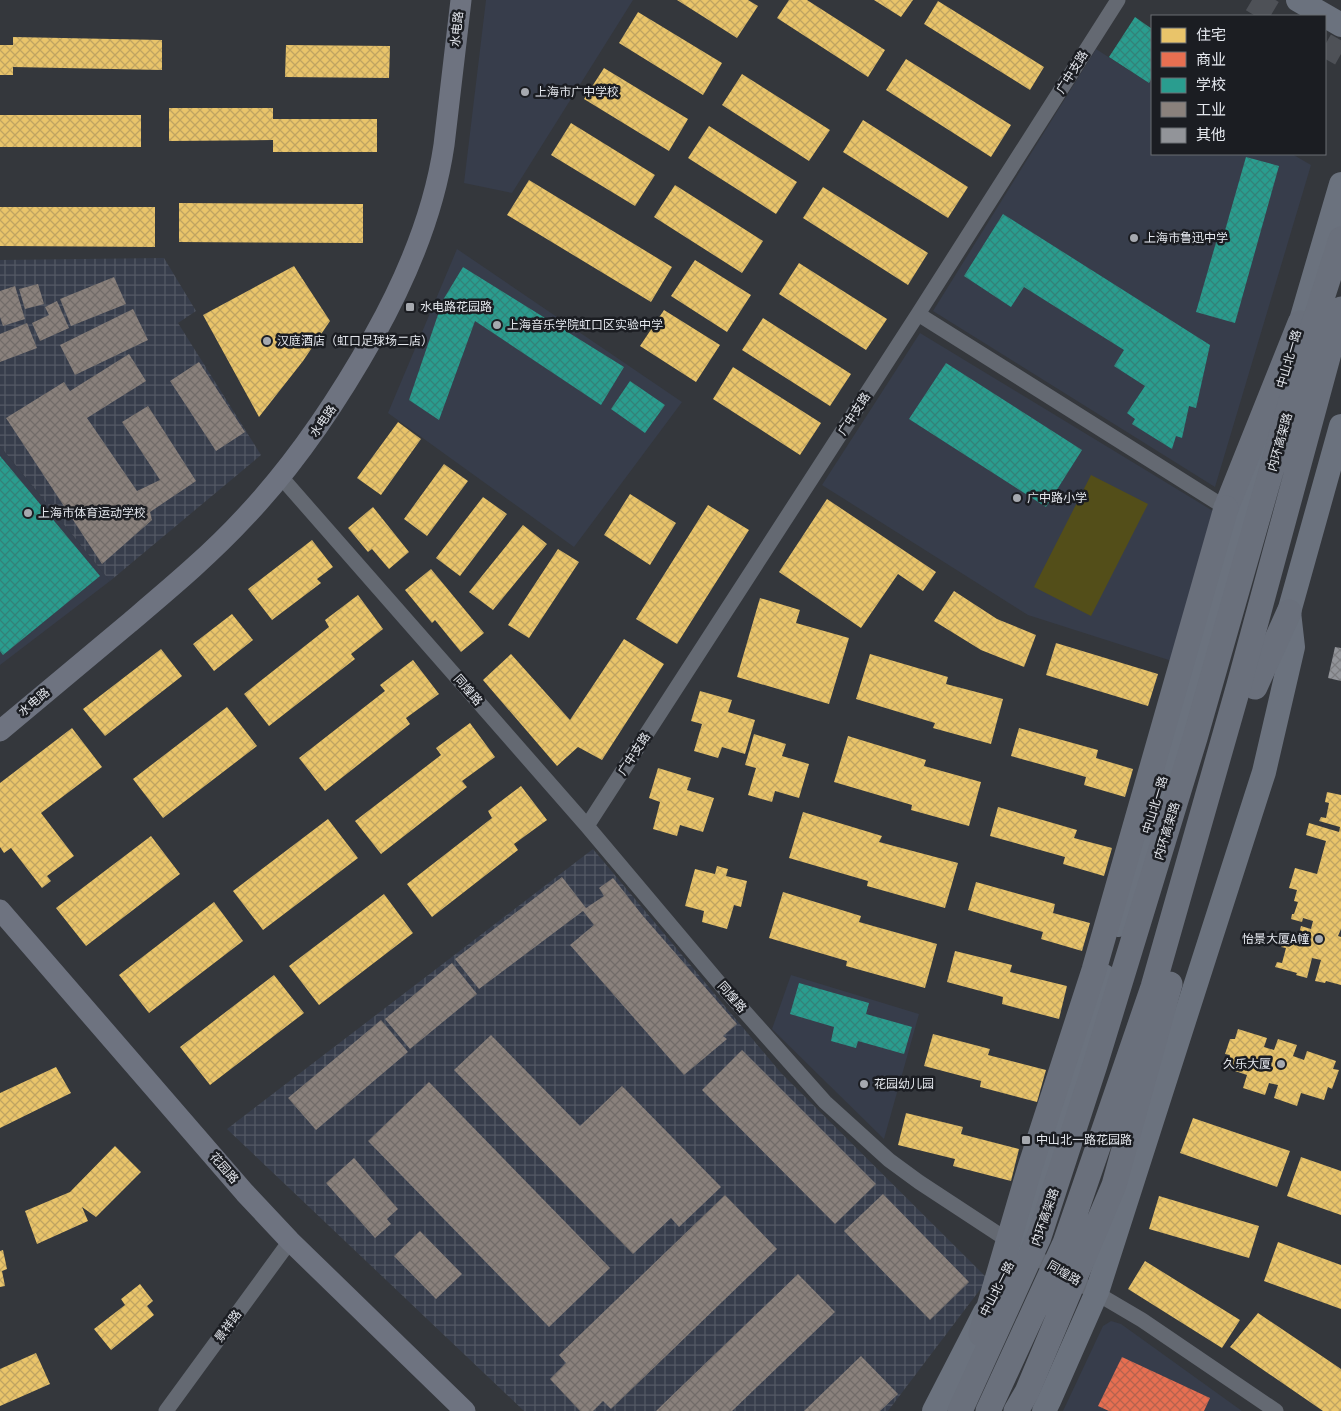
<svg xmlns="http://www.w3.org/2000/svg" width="1341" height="1411" viewBox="0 0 1341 1411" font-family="'Roboto Condensed','Noto Sans SC',sans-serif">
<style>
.built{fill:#373d4b}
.industrial{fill:url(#industrial-grid)}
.green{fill:#534e19}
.homes{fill:url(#homes-cross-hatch)}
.shops{fill:url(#shops-cross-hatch)}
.schools{fill:url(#schools-cross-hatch)}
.industry{fill:url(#industry-cross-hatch)}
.building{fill:url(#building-cross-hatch)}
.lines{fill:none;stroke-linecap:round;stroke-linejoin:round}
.primary-tunnel{stroke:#4e5157;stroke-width:24;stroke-dasharray:24 12;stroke-linecap:butt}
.minor{stroke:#646972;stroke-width:15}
.secondary{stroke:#6e7380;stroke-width:21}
.primary{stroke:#6b727e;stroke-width:24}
.trunk{stroke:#6a707c;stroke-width:25}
.trunk-bridge{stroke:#6a707c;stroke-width:25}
.poi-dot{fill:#a6a9af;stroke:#1b1d22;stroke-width:2}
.labels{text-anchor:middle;stroke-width:5;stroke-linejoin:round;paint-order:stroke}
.street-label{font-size:12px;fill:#e4e7ed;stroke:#1b1d22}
.poi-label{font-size:12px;fill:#e4e7ed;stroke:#1b1d22;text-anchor:start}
</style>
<defs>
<pattern id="industrial-grid" width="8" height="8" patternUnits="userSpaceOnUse" patternTransform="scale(1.25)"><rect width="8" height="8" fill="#373d4b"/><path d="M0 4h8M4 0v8" fill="none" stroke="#545965"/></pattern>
<pattern id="homes-cross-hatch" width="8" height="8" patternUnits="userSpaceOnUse" patternTransform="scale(1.25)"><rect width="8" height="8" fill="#e9c46a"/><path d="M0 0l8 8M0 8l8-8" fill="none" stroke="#c0a461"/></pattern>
<pattern id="shops-cross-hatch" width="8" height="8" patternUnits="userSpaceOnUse" patternTransform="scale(1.25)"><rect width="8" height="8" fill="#e76f51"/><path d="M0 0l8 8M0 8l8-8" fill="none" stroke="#b6624e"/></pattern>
<pattern id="schools-cross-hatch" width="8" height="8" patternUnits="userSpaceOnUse" patternTransform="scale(1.25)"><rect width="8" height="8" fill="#2a9d8f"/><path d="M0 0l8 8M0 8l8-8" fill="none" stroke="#328379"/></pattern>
<pattern id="industry-cross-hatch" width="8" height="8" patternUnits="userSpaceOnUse" patternTransform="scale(1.25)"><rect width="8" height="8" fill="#8a817c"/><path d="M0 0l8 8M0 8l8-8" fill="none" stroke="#726c69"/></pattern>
<pattern id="building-cross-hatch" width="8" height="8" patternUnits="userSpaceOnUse" patternTransform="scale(1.25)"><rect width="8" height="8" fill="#929499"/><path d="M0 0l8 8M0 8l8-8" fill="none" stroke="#7b7c80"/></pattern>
</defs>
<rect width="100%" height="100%" fill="#34373c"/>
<path class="built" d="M486,0H633L512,193L464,183Z
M1096,49L1149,83L1152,78V154H1292L1311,165L1215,487L933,311Z
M457,249L682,402L574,547L388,413Z
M920,333L1213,511L1172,661L1028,615L822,485Z
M0,446L110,581L0,665Z
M791,975L919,1014L884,1139L772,1029Z
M1111,1321L1121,1324L1242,1411H1063L1103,1326Z"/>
<path class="industrial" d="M164,258L196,311L178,323L261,455L110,581L0,446V260Z
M593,849L781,1073L988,1279L888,1411H524L227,1129Z"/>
<path class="green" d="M1091,475L1148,504L1091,616L1034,587Z"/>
<path class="homes" d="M677,0H748L758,6L737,38Z
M789,0H807L885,50L868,77L777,18Z
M874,0H913L901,17Z
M938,1L1044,67L1030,90L924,24Z
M638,12L722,63L703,95L619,43Z
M13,37L162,40V70L13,67V75H0V45H13Z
M286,45L390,46L389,78L285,77Z
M906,59L1011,125L991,157L886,90Z
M604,68L688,119L669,151L584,99Z
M742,74L830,130L809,161L722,105Z
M169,108H273V119H377V152H273V140L169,141Z
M0,115H141V147H0Z
M863,120L968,187L948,218L843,152Z
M571,123L655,175L635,206L551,155Z
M709,126L797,182L776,214L688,158Z
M529,180L672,267L651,302L507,215Z
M675,185L763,241L742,273L654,217Z
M823,187L928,253L908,285L803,218Z
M179,203L363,204V243L179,242Z
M0,207H155V247L0,246Z
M695,260L751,295L727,332L671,296Z
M799,263L887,319L866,350L779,294Z
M294,266L330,321L303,361L259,417L203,315Z
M664,310L720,345L696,382L640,346Z
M763,318L851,374L830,406L742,350Z
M733,367L821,423L800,455L713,399Z
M398,422L421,439L381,495L357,478Z
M444,464L468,481L427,536L404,519Z
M630,494L676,523L650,565L604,535Z
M483,497L507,514L460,576L436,558Z
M827,499L936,572L923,591L898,574L861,628L779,572Z
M708,505L749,530L677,644L636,619Z
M373,507L409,552L389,569L372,549L368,552L348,528Z
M523,525L547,544L493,610L469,592Z
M312,540L333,567L317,579L321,583L272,620L248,589Z
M558,549L579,562L529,638L508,625Z
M431,569L484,633L461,652L435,620L432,623L405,590Z
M954,591L997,619L1036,635L1024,667L981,650L934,621Z
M358,595L383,629L351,654L355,659L269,726L244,694L329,627L325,620Z
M760,598L800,610L796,623L849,638L829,704L737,677Z
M232,614L253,640L214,671L193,644Z
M624,639L664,664L602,760L578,747L557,766L483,680L511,654L570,720Z
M1056,643L1158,674L1148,706L1046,675Z
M161,649L182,676L105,736L83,709Z
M870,654L948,677L946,684L1003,699L991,744L933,728L935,723L856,699Z
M413,660L439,694L406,718L410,724L325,791L299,758L385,691L380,685Z
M700,691L732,700L728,712L755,720L745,754L722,747L718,758L694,751L702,724L691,721Z
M227,707L257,746L163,818L133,779Z
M470,723L495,757L462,781L467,787L381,854L355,821L441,755L436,748Z
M72,728L102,767L41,813L74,856L47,876L51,881L42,888L11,848L4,853L0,847V783Z
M1019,728L1098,750L1096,758L1133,769L1125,797L1084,785L1086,777L1011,756Z
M754,734L786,744L782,756L809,764L799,798L775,791L772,802L748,795L756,768L745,765Z
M848,736L926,760L924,766L981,782L969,826L911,810L912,805L834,782Z
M658,768L691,778L687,790L714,798L703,832L680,825L677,836L653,829L660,802L649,798Z
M521,786L547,820L514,844L518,850L432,917L407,884L492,818L488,811Z
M1327,792L1341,795V929L1338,936L1341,937V985L1326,981L1325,983L1315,981L1321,960L1312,958L1307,978L1296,975L1297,973L1275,967L1277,962L1282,963L1286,948L1281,947L1284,937L1297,941L1301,926L1311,929L1313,921L1303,918L1302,922L1291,919L1292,914H1294L1298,902L1294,901L1297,890L1289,888L1295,868L1317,874L1326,841L1306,835L1309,823L1339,832L1340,827L1319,821L1321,817L1326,818L1329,803L1325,802Z
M998,807L1077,830L1074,838L1112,848L1104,876L1063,864L1065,857L990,836Z
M803,812L882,836L879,842L958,863L945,908L867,886L868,881L789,858Z
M328,819L358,858L263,930L233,891Z
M151,836L180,874L86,946L56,908Z
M717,866L728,869L726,876L747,881L741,907L734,905L727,929L702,922L704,911L685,906L695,869L715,874Z
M976,882L1055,904L1053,913L1090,923L1082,951L1041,939L1043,932L968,910Z
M783,892L861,916L859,922L937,944L925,988L846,966L847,961L769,938Z
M384,894L413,933L319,1005L289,966Z
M214,902L243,941L149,1013L119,975Z
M955,951L1012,965L1010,972L1067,986L1059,1019L1002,1004L1003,997L947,982Z
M274,975L304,1013L210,1085L180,1047Z
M1238,1029L1267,1038L1264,1047L1274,1050L1278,1039L1297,1045L1293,1056L1304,1060L1307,1051L1336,1061L1333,1069L1339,1070L1332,1089L1328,1087L1324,1100L1301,1093L1297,1106L1274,1098L1278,1085L1269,1083L1265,1095L1243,1088L1247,1075L1226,1068L1230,1055L1225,1054L1230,1039H1235Z
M933,1034L990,1049L988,1055L1046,1070L1037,1102L980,1087L981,1081L924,1066Z
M56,1067L71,1093L0,1128V1093Z
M906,1113L963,1127L961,1134L1019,1149L1011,1181L953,1166L955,1159L898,1145Z
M1193,1118L1290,1151L1277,1187L1180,1153Z
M115,1146L141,1172L96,1217L82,1207L88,1221L37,1244L25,1211L70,1192Z
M1301,1157L1341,1171V1215L1287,1196Z
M1159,1196L1259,1226L1249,1258L1149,1229Z
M1278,1242L1341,1265V1309L1264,1281Z
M3,1250L7,1269L2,1271L5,1286L0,1287V1251Z
M1145,1261L1240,1320L1222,1348L1128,1289Z
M140,1284L153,1301L147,1306L154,1315L111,1350L94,1329L125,1305L121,1299Z
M1258,1313L1341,1369V1411H1323L1230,1347Z
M36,1353L50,1384L0,1406V1369Z"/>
<path class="shops" d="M1122,1357L1210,1398L1204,1411H1109L1098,1406Z"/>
<path class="schools" d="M1135,17L1152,29V78L1149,83L1109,57Z
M1246,157L1279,166L1235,323L1196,312L1217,239L1222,241Z
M1003,214L1210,345L1196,408L1189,406L1182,438L1176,436L1172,449L1132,424L1135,419L1127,413L1145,386L1114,366L1124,350L1024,287L1011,307L964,276Z
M463,267L624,367L601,405L475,321L439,420L409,400L443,300Z
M946,363L1082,450L1046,507L909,419Z
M630,381L665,405L645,433L611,409Z
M0,456L100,576L3,655L0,651Z
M799,983L869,1003L866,1014L912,1027L904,1054L858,1041L856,1048L831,1041L834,1027L790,1014Z"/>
<path class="industry" d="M114,277L126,304L71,326L60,299Z
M38,284L44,304L25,309L19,289Z
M15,286L25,319L3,326L0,317V291Z
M57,301L69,328L40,341L32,323L49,315L45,307Z
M133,309L148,340L75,375L60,345Z
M27,323L37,348L0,362V334Z
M129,354L146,381L87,418L137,491L160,480L122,422L148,406L196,481L150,512L152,520L102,564L6,418L64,382L70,391Z
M199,362L245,432L216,451L170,381Z
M562,877L586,908L604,896L599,888L613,878L643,916L737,1024L723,1036L727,1039L684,1075L570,945L594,925L583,911L479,989L455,959Z
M452,963L477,994L410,1049L385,1019Z
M381,1020L408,1052L316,1130L288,1098Z
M491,1035L580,1126L622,1086L721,1187L679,1227L671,1218L633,1254L454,1070Z
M742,1050L876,1184L835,1224L702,1090Z
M429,1082L610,1268L549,1327L368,1141Z
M354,1158L398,1209L387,1219L391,1224L375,1238L326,1183Z
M883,1194L969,1282L930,1320L844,1231Z
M725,1195L777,1249L611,1409L603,1401L593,1411H580L550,1379L566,1363L559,1355Z
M420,1231L462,1274L436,1299L394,1256Z
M798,1274L835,1312L732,1411H656Z
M861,1356L898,1394L880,1411H804Z"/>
<path class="building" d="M1335,647L1341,648V681L1328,678Z"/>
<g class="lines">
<path class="primary-tunnel" d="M1252,0L1279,16
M1325,45L1341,54"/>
<path class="minor" d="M918,314L1226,508
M281,477L587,826L721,985L825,1102L889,1160L919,1182L1018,1247L1142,1320L1276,1411
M587,826L918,314L1118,0
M166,1411L290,1241"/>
<path class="secondary" d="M0,731C43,695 85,660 128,624C168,590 209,556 245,517C297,462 337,402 374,336C407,277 434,213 444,145L461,0
M0,910L245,1193L290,1241L465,1411"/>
<path class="primary" d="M1298,0L1341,25
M1295,341L1341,184
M1119,925L1271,421
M1014,1256L1018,1247L1053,1147L1104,976
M934,1411L985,1312
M1044,1411L1049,1401L1097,1292L1264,772L1293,647L1289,612L1341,426"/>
<path class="trunk" d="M1226,508L1300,323
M1255,687L1289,612"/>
<path class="trunk-bridge" d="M981,1334L1030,1167L1094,970L1226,508
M960,1411L1039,1237L1095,1065L1195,738L1307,345L1341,239
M988,1411L1065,1243L1153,987L1239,685L1341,309
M1016,1411L1027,1392L1114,1185L1170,984"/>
</g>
<g class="poi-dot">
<circle cx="525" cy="92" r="5"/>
<circle cx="1134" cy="238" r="5"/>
<rect x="405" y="302" width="10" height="10" rx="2.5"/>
<circle cx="497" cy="325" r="5"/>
<circle cx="267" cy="341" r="5"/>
<circle cx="1017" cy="498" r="5"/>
<circle cx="28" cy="513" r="5"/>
<circle cx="1319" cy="939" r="5"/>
<circle cx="1281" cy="1064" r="5"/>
<circle cx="864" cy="1084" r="5"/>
<rect x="1021" y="1135" width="10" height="10" rx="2.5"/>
</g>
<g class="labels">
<g class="street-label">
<text transform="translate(457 29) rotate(-84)" y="4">水电路</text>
<text transform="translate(1072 72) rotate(-58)" y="4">广中支路</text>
<text transform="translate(1289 359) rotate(-74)" y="4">中山北一路</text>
<text transform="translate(854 414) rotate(-57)" y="4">广中支路</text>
<text transform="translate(323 421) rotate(-55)" y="4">水电路</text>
<text transform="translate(1280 442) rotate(-74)" y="4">内环高架路</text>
<text transform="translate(468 690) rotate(49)" y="4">同煌路</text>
<text transform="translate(34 702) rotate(-40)" y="4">水电路</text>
<text transform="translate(634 754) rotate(-57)" y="4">广中支路</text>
<text transform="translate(1155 805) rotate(-73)" y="4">中山北一路</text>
<text transform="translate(1167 831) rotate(-73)" y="4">内环高架路</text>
<text transform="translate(732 997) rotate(49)" y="4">同煌路</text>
<text transform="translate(224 1168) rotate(49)" y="4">花园路</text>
<text transform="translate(1045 1217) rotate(-71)" y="4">内环高架路</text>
<text transform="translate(1064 1273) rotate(30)" y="4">同煌路</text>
<text transform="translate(997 1289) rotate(-63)" y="4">中山北一路</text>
<text transform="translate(228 1326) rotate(-54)" y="4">景祥路</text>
</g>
<g class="poi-label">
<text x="535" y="96">上海市广中学校</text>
<text x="1144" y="242">上海市鲁迅中学</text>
<text x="420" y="311">水电路花园路</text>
<text x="507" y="329">上海音乐学院虹口区实验中学</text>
<text x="277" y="345">汉庭酒店（虹口足球场二店）</text>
<text x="1027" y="502">广中路小学</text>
<text x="38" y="517">上海市体育运动学校</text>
<text x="1309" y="943" text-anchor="end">怡景大厦A幢</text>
<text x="1271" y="1068" text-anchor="end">久乐大厦</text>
<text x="874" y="1088">花园幼儿园</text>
<text x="1036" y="1144">中山北一路花园路</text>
</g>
</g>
<rect x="1151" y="15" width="175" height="140" fill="#1b1d22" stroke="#6b6e73"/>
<rect x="1161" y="28" width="25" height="15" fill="#e9c46a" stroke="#6b6e73"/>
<text x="1196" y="40" font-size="15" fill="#e4e7ed">住宅</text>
<rect x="1161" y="52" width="25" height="15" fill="#e76f51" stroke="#6b6e73"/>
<text x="1196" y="65" font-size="15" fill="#e4e7ed">商业</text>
<rect x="1161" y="78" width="25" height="15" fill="#2a9d8f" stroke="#6b6e73"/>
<text x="1196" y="90" font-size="15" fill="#e4e7ed">学校</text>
<rect x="1161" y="102" width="25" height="15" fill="#8a817c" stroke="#6b6e73"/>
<text x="1196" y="115" font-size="15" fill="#e4e7ed">工业</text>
<rect x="1161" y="128" width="25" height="15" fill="#929499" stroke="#6b6e73"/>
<text x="1196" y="140" font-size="15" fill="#e4e7ed">其他</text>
</svg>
